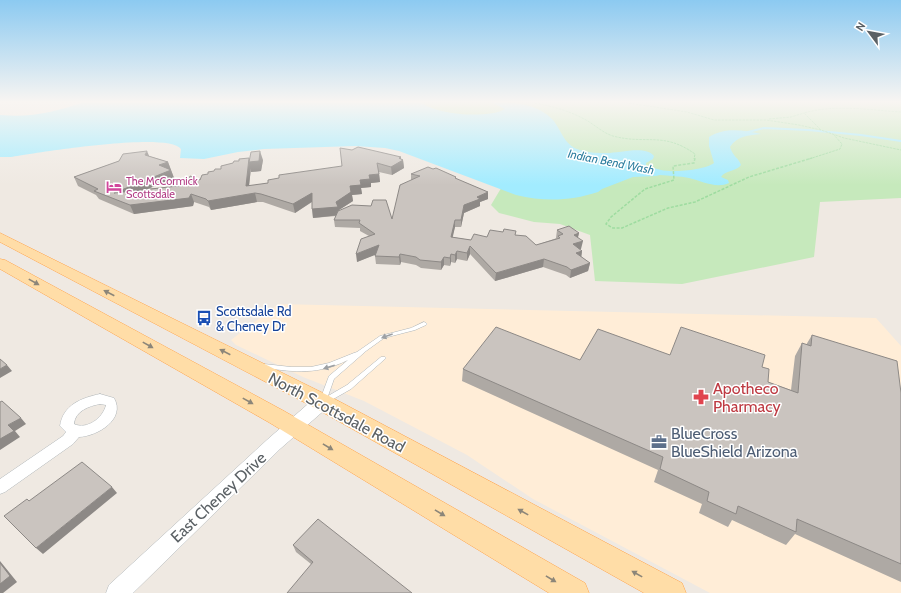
<svg xmlns="http://www.w3.org/2000/svg" width="901" height="593" viewBox="0 0 901 593" font-family="Cabin,sans-serif">
<style>
.commercial{fill:#ffedd7}
.green{fill:#c6e9bc}
.water{fill:#a2ecff}
.lines{fill:none;stroke-linecap:round;stroke-linejoin:round}
.stream{stroke:#a2ecff;stroke-width:2}
.service-casing{stroke:#b0b6b9;stroke-width:1}
.minor-casing{stroke:#b0b6b9;stroke-width:1}
.tertiary-casing{stroke:#b0b6b9;stroke-width:1}
.primary-casing{stroke:#ffa34b;stroke-width:1}
.path-far1{stroke:#9edca0;stroke-width:1;stroke-dasharray:2.5 1;stroke-linecap:butt}
.path{stroke:#9edca0;stroke-width:1.5;stroke-dasharray:3 1.5;stroke-linecap:butt}
.service{fill:#fff;fill-rule:evenodd}
.minor{fill:#fff;fill-rule:evenodd}
.tertiary{fill:#fff;fill-rule:evenodd}
.primary{fill:#ffdda7;fill-rule:evenodd}
.wall{fill:#aea9a4}
.shaded-wall{fill:#8d8986}
.building{fill:#cac4bf;stroke:#8d8986}
.oneway{fill:#8c8679}
.oneway2{fill:#9da0a3}
.labels{text-anchor:middle;stroke-width:3;stroke-linejoin:round;paint-order:stroke}
.far-hotel-label{font-size:11px;fill:#b23c85;stroke:#fff;text-anchor:start}
.far-water-label{font-size:12px;font-style:italic;fill:#2f7fa0;stroke:#fff}
.transit-label{font-size:13px;fill:#164399;stroke:#fff;text-anchor:start}
.near-health-label{font-size:16px;fill:#be3a42;stroke:#fff;text-anchor:start}
.near-street-label{font-size:16px;fill:#5b6165;stroke:#fff}
.near-service-label{font-size:16px;fill:#4e5e75;stroke:#fff;text-anchor:start}
</style>
<rect width="100%" height="100%" fill="#efe9e2"/>
<path class="commercial" d="M278,304L876,318L901,346V593H710L533,499L467,455L364,401L303,377L236,345L231,340Z"/>
<path class="green" d="M383,102H901V198L820,202L814,257L682,284L595,281L590,235L560,224L534,222L499,213L491,205L525,148Z"/>
<path class="water" d="M84,102H421C435,115 489,119 505,109L491,102C512,102 537,103 552,119C562,130 563,145 580,150C589,153 598,153 607,153C619,153 646,145 654,156L653,159L646,163V166C651,167 656,169 661,170C672,173 705,170 714,163L709,146V137C725,127 743,130 761,134C749,135 737,136 730,147C733,157 739,158 741,165C736,172 725,170 721,177L728,180L729,183C716,189 702,181 689,178C680,176 669,176 660,175L656,176L633,177L602,189L598,192C570,201 545,202 516,195L399,151L385,148L355,146L264,149L238,152L204,159L180,158L181,149C168,131 36,153 11,157H0V115C32,118 54,112 84,102Z"/>
<g class="lines">
<path class="stream" d="M744,133L764,128L808,130L861,135L901,141"/>
<defs>
<path id="service" d="M424,322L426,323L427,324L426,325L415,330L384,338L366,351L334,379L328,396L347,385L381,357H385L386,358L351,389L328,402H321L320,400L329,376L348,360C317,375 297,372 264,368H262L261,366L262,364H264L291,367H311L329,363L354,353L357,352L380,336L411,328Z"/>
<path id="minor" d="M100,394L114,398C126,419 98,436 79,437L73,444L5,492L0,494V479L63,436L66,432L60,426C63,405 81,398 100,394ZM100,404L106,405C103,418 87,430 74,424C75,411 89,406 100,404Z"/>
<path id="tertiary" d="M322,396L328,397L330,402L328,407L280,449L133,593H106L109,585L268,439L316,397Z"/>
<path id="primary" d="M0,233L329,396L682,583L686,593H644L315,408L0,242Z
M0,259L5,260L284,411L585,583L589,593H549L270,423L0,269Z"/>
</defs>
<use href="#service" class="service-casing"/>
<use href="#minor" class="minor-casing"/>
<use href="#tertiary" class="tertiary-casing"/>
<use href="#primary" class="primary-casing"/>
<path class="path-far1" d="M528,102C548,105 568,110 586,120C595,125 603,133 613,136C646,145 663,131 695,154L694,159
M622,102L687,112L714,120H766L799,125L821,130L844,138L901,150
M769,119L791,117L804,113
M821,130L804,113C835,104 869,110 901,112
M809,159L840,149L842,144L834,135"/>
<path class="path" d="M695,158L694,163L673,166L674,180L645,189L611,217L606,224L613,228H622L668,208L695,202L749,177L812,158"/>
<use href="#service" class="service"/>
<use href="#minor" class="minor"/>
<use href="#tertiary" class="tertiary"/>
<use href="#primary" class="primary"/>
</g>
<path class="wall" d="M149,156L168,162L174,178L147,189L187,185L200,180L208,174L221,169L249,160H263L261,171L251,172V168L249,186L268,183L401,159L403,160L404,168L392,175L379,172L380,182L371,183V187L361,188L362,194L352,195L353,201L339,210V211L392,219L411,180V174L433,169L456,177V178L488,199L480,202V206L464,213L461,227H455L452,237L471,240L487,237L516,235L536,245L557,238H556L557,230L579,233L578,237L581,249H580L582,251L581,257L590,263L588,271L570,278L566,275L543,267L495,281L470,254L467,261L457,259L455,263L451,262L450,266L444,265L441,270L421,268L416,265L401,262L400,265L376,264L375,256L376,254L357,262L369,236L360,231V228L335,227L334,220L336,216L313,218L312,202L295,213L263,202H257L211,210L209,207L194,202L193,206L134,214L99,199L96,195L78,186L74,177L119,161Z
M812,335L901,393V582L795,534L786,545L732,520L728,527L699,513L702,504L654,482L658,470L462,381L463,369L580,360L670,355L762,367L768,382L791,390L795,356L802,343L806,345Z
M293,545L412,593L311,564L296,552Z"/>
<path class="shaded-wall" d="M147,151L150,158L145,155Z
M260,151L263,160L261,171L251,172V168L248,194L246,186L249,158L250,162Z
M401,157V161L403,160L404,168L392,175L391,167L399,158Z
M168,162L174,178L119,201L114,193L159,165Z
M379,174L380,182L371,183V187L361,188L362,194L352,195L353,201L339,210L340,215L313,218L312,209L336,202L350,186L369,175Z
M488,192V199L480,202V206L464,213L461,227V220L464,205L477,197Z
M255,193L257,202L211,210L208,201Z
M312,193L313,201L295,213L293,204Z
M191,194L194,202L193,206L134,214L130,205Z
M455,220V227L451,245V237Z
M579,233L577,241L574,235Z
M583,241L581,249L572,252L573,244Z
M379,245L380,253L357,262L356,254Z
M470,246V254L467,261V253Z
M457,251V259L455,263V255Z
M582,251L581,259L576,253Z
M400,254L401,262L400,265L399,257Z
M451,254V262L450,266V258Z
M444,257V265L441,270V262Z
M544,259L543,267L495,281L496,273Z
M590,263L588,271L570,278L571,270Z
M7,365L12,371L0,378V369Z
M21,418L26,424L15,431L20,437L0,450V439L8,425Z
M112,487L117,493L43,554L36,548Z
M0,561L17,582L3,593H0Z"/>
<path class="building" d="M358,147L401,157L399,158L403,160L391,167L377,163L379,174L369,175L370,179L360,180L361,185L350,186L351,192L336,202L338,207L312,209V193L293,204L261,194L255,193L208,201L206,199L191,194L189,198L130,205L94,191L98,189L74,177L119,161L123,154L147,151L145,155L168,162L159,165L171,170L114,193L187,185L190,176L200,180L202,175L208,174V172L214,171L215,169H221V166L233,163L234,161H239V159L249,158L246,186L268,183V180L279,178V175L342,166L340,148L352,150Z
M260,151L259,161L249,162L251,152Z
M428,167L433,169L436,168L456,177L455,178L488,192L477,197L480,199L464,205L461,220H455L451,237L471,240L474,234L487,237L490,230L503,232L504,229L516,231L515,235L526,236L536,245L560,238L558,236L563,234L557,230L569,226L579,233L574,235L583,241L573,244L582,251L576,253L590,263L571,270L567,267L544,259L496,273L470,246L467,253L457,251L455,255L451,254L450,258L444,257L441,262L420,260L416,257L400,254L399,257L375,256L379,245L356,254L361,239L375,234L359,223L360,220H334L338,211L352,205L371,206L373,200H386L392,219L400,185L420,176L411,174Z
M496,327L580,360L598,329L670,355L681,327L765,355L762,367L769,369L768,382L798,393L802,343L811,346L812,335L897,361L901,393V564L797,519L796,532L738,506L736,514L707,501L709,492L660,469L663,457L463,369Z
M0,359L7,365L0,369Z
M2,401L21,418L8,425L14,431L0,439V402Z
M82,462L112,487L36,548L4,516L27,499L29,501Z
M318,519L412,593H287L313,562L293,545Z
M0,563L10,576L0,584Z"/>
<defs><path id="oneway-solid" d="M-6-.8H1V-3.2L6.5 0L1 3.2V.8H-6Z"/></defs>
<g class="oneway">
<use href="#oneway-solid" transform="translate(34 282) rotate(29)"/>
<use href="#oneway-solid" transform="translate(109 293) rotate(-153)"/>
<use href="#oneway-solid" transform="translate(148 345) rotate(29)"/>
<use href="#oneway-solid" transform="translate(225 352) rotate(-153)"/>
<use href="#oneway-solid" transform="translate(248 401) rotate(29)"/>
<use href="#oneway-solid" transform="translate(328 447) rotate(31)"/>
<use href="#oneway-solid" transform="translate(523 512) rotate(-151)"/>
<use href="#oneway-solid" transform="translate(440 513) rotate(31)"/>
<use href="#oneway-solid" transform="translate(637 574) rotate(-151)"/>
<use href="#oneway-solid" transform="translate(551 579) rotate(31)"/>
</g>
<g class="oneway2">
<use href="#oneway-solid" transform="translate(387 336) rotate(160)"/>
<use href="#oneway-solid" transform="translate(329 367) rotate(163)"/>
</g>
<linearGradient id="sky" x2="0" y2="1"><stop stop-color="#8ccaf1"/><stop offset="0.55" stop-color="#f8f5f2"/><stop offset="1" stop-color="#f8f5f2" stop-opacity="0"/></linearGradient>
<rect width="901" height="185" fill="url(#sky)"/>
<defs>
<symbol id="hotel-bare" viewBox="-9 -9 18 18"><path d="M-6-4.5h1.5V1H6V5H4.5V3h-9V5H-6ZM-4 0a1.8 1.8 0 1 1 3.6 0ZM.5 0V-2.5h3Q6-2.5 6 0Z" fill="#d1479c" stroke="#fff" stroke-width="2.5" paint-order="stroke"/></symbol>
<symbol id="bus-bare" viewBox="-9 -9 18 18"><path d="M-5-6H5V4H4V6H2V4H-2V6H-4V4H-5ZM-3.5-4V0h7V-4ZM-3.5 1.2v1.5H-2V1.2ZM2 1.2v1.5H3.5V1.2Z" fill="#1a4fb4" stroke="#fff" stroke-width="2.5" paint-order="stroke"/></symbol>
<symbol id="pharmacy-bare" viewBox="-9 -9 18 18"><path d="M-2-6h4v4h4v4h-4v4h-4v-4h-4v-4h4Z" fill="#e0444e" stroke="#fff" stroke-width="2.5" paint-order="stroke"/></symbol>
<symbol id="office-bare" viewBox="-9 -9 18 18"><path d="M-6-3h4V-5.5h4V-3h4V5H-6ZM-1-4.5V-3h2v-1.5ZM-6 0V1H6V0Z" fill="#5c6f8a" stroke="#fff" stroke-width="2.5" paint-order="stroke"/></symbol>
</defs>
<g fill-rule="evenodd">
<use href="#hotel-bare" x="103" y="176" width="22" height="22"/>
<use href="#bus-bare" x="193" y="307" width="22" height="22"/>
<use href="#pharmacy-bare" x="690" y="386" width="22" height="22"/>
<use href="#office-bare" x="648" y="431" width="22" height="22"/>
</g>
<g class="labels">
<g class="far-hotel-label">
<text x="126" y="185">The McCormick<tspan x="126" dy="13">Scottsdale</tspan></text>
</g>
<g class="far-water-label">
<text transform="translate(611 162) rotate(11)" y="4">Indian Bend Wash</text>
</g>
<g class="transit-label">
<text x="216" y="316">Scottsdale Rd<tspan x="216" dy="15">&amp; Cheney Dr</tspan></text>
</g>
<g class="near-health-label">
<text x="713" y="394">Apotheco<tspan x="713" dy="18">Pharmacy</tspan></text>
</g>
<g class="near-street-label">
<text transform="translate(337 412) rotate(28)" y="6">North Scottsdale Road</text>
<text transform="translate(218 497) rotate(-43)" y="6">East Cheney Drive</text>
</g>
<g class="near-service-label">
<text x="671" y="439">BlueCross<tspan x="671" dy="18">BlueShield Arizona</tspan></text>
</g>
</g>
<g transform="translate(869 32) rotate(302)" stroke="#ffffff" stroke-width="3" paint-order="stroke">
<path d="M0-3L7 15L0 10L-7 15Z" fill="#5b6165"/>
<text y="-6" font-size="11" font-weight="bold" text-anchor="middle" fill="#5b6165">N</text>
</g>
</svg>
